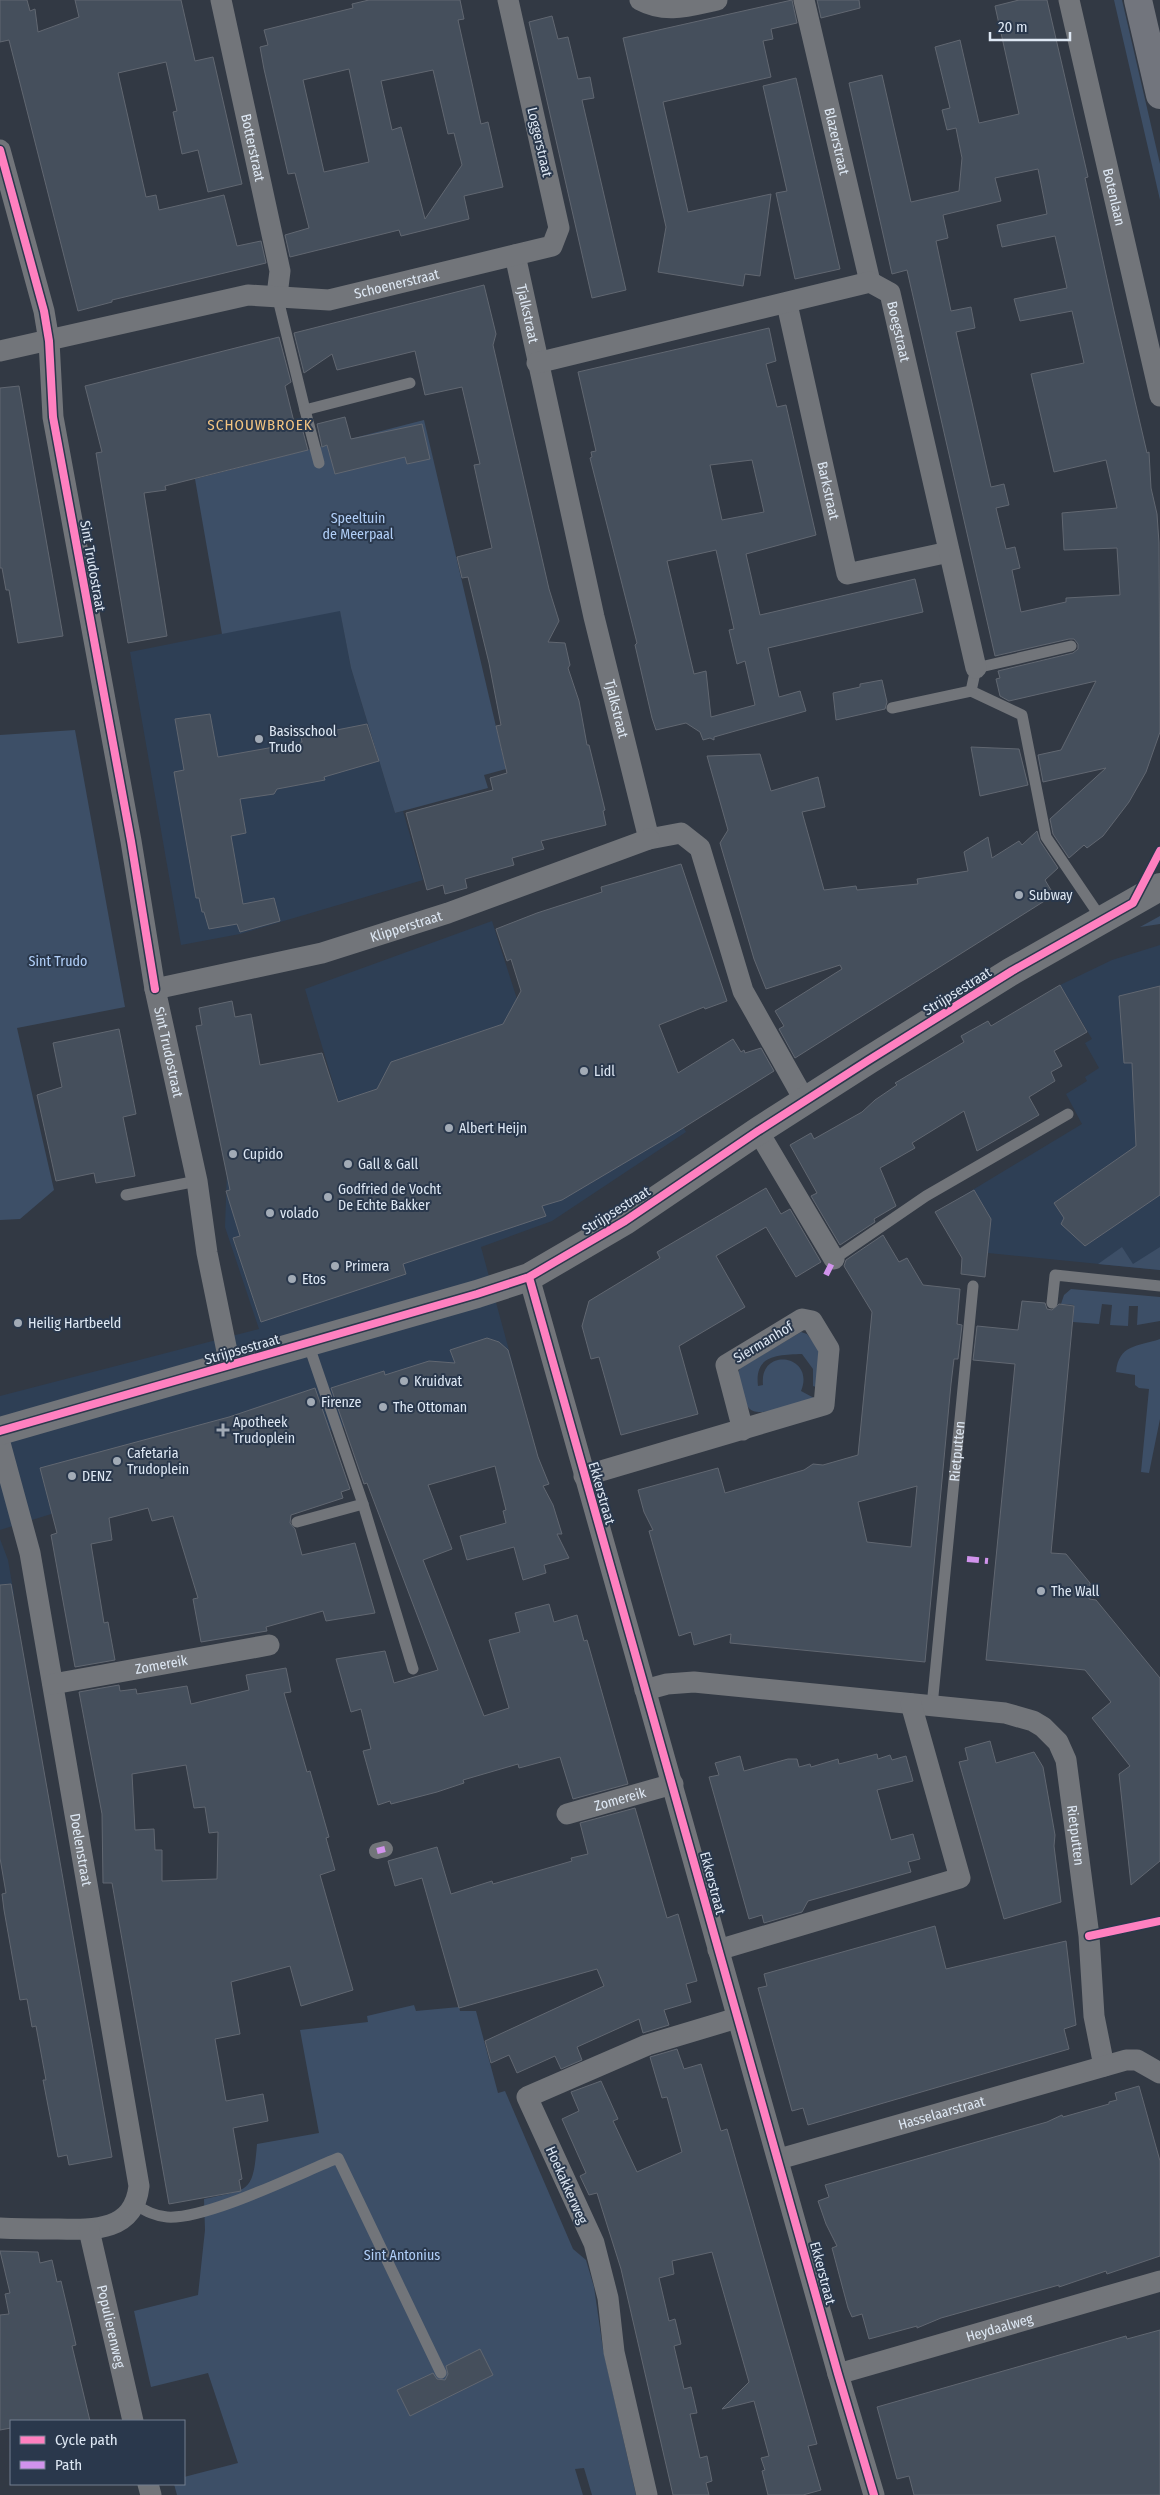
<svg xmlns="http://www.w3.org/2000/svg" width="1160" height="2495" viewBox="0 0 1160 2495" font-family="'Fira Sans Condensed',sans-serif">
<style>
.built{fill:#2e3f55}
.green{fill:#3d4f67}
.building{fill:#454f5c;stroke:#616771;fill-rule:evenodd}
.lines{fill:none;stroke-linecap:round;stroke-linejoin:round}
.service{stroke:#72757a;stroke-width:11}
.pedestrian{stroke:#72757a;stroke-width:16}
.minor{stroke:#72757a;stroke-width:21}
.tertiary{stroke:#72757a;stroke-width:28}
.primary{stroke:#72757d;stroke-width:28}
.quiet{stroke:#d193ec;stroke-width:6;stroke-dasharray:12 6;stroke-linecap:butt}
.cycleway-casing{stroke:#2a384c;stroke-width:11}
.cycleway{stroke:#ff80c0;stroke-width:8}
.poi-dot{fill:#a2abb6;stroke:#2a384c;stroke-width:2}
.labels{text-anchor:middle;stroke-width:4;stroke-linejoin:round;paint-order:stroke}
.street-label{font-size:14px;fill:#dee8f4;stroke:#2a384c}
.park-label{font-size:14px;fill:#b1cff8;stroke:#2a384c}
.poi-label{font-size:14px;fill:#dee8f4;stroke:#2a384c;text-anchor:start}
.neighbourhood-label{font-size:15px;letter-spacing:1px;fill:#f3c481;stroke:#2a384c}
</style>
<rect width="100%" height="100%" fill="#323944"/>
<path class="built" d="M340,610L351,668L395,813L403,811L423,880L240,934L181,945L130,652Z
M492,921L517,999L650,1068L686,1132L552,1221L481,1247L516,1376L128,1490L0,1530V1396L259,1329L225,1227L227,1170L339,1103L305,989Z
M1160,945V1270L988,1253L956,1200L1082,1124L1066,1094L1087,1081L1085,1077L1099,1068L1085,1043L1092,1039L1060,985L1112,960Z
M0,1539L8,1560L14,1595L0,1598Z"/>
<path class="green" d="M1114,0H1122L1160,164V200Z
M424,420L506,769L484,775L488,788L395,813L351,668L340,611L222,634L195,479Z
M75,730L125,1007L17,1028L54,1190L20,1219L0,1220V735Z
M1160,916V924L1140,927Z
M1122,1247L1133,1264L1160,1247V1270L1098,1264Z
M1071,1289L1160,1297V1321L1137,1325L1138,1306H1129L1128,1326L1110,1325L1112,1305L1102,1304L1099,1324L1073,1322L1074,1305L1061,1304L1064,1295Z
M801,1332L807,1334L820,1351L816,1387L813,1386V1369L802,1354C779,1355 754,1354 758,1386L763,1385C759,1346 816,1355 801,1391L814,1398C800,1402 757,1421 748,1407C742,1398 741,1383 738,1373L740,1368Z
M1160,1339V1419L1149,1473L1141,1472L1149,1389L1139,1388L1135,1385V1375L1116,1372C1119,1344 1137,1347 1160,1339Z
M414,2005L416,2011L459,2007L460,2011H476L498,2093L505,2091L573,2249L586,2260L594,2287L603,2349L636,2495H592L584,2468L575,2469L583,2495H177L174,2484H184V2477L238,2463L208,2373L151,2387L134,2311L198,2295L205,2230L204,2199C250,2189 253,2193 257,2144L319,2133L300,2030L368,2022L367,2016Z"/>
<path class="building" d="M0,0H27L30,11L35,9L38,32L79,17L75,0H181L195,61L213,57L242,184L208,192L198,150L182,154L173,112L177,111L166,62L118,73L146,197L156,195L159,210L224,195L237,246L261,241L266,263L112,300V302L78,311L9,40L0,42Z
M369,0H460L464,19L458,20L481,124L488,122L503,187L464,196L469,219L401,236L399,230L290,257L285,235L309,228L295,173L288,174L264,69L260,47L268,45L264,30L353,8L352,4ZM349,69L369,162L324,172L303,80ZM433,70L448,134L454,133L462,165L425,219L401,127L392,130L381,81Z
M792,0L797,23L771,29L773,39L763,41L771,77L663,102L688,212L771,194L760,276L745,274L743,286L658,272L666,227L623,38Z
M817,0H859L860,8L821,18Z
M1019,0H1047L1088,177L1085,178L1114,311L1147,453L1149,452L1151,488L1157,514L1159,543L1160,732L1146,772L1129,802L1103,836L1087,848L1084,845L1069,858L1053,834L1050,819L1106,768L1043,782L1038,755L1061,750L1096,681L1009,701L1000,696L996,679L1000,678L998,671L1073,653L1078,649V644L1074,639H1069L995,656L907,270L892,274L849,83L882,75L911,202L959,191L962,158L956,128L947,130L942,110L950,108L935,47L960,40L979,123L1019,114L995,6ZM1038,169L1047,214L997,225L1002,247L1055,236L1067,288L1014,299L1020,321L1072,311L1084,363L1031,374L1054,472L1106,460L1117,508L1062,513L1064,550L1117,548L1120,595L1066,598V602L1021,612L1012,570L1020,568L1015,547L1006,549L996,508L1009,505L1004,484L991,487L956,332L975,328L971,307L951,311L936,241L948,238L943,215L1001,201L995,178Z
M552,16L558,39L568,37L578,79L590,77L594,98L582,100L626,290L592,298L529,22Z
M796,78L840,269L795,279L776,193L787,191L763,86Z
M484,285L496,334L493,345L549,589L559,621L548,642L565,643L570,665L568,668L579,701L587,745H589L605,810L603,811L606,825L541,841L544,849L512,858L514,865L465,879L467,888L445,894L443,885L427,890L406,813L493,790L490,778L507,773L496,726L501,725L489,663L468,577L462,578L457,557L492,548L474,465L480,464L462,387L425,395L415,351L337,370L332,354L304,373L294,333Z
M769,328L776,361L766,364L777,407L786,405L816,535L746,554L760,615L915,579L923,612L768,648L779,697L800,691L806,711L714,737V740L710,738L703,740L700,732L686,723L656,730L652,718L635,645L637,643L590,458L592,457L591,452L596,451L578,372ZM752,460L764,512L722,520L710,465ZM716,550L734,629L729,630L737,664L745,661L755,705L711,717L706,671L694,674L667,561Z
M279,337L291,382L285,386L296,430L302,428L308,450L165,486L166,490L144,493L167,636L128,643L96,453L102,452L85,386Z
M19,386L63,636L18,643L9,590H6L2,568H0V388Z
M345,417L351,439L422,424L430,459L407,464L405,457L335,474L327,445L322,447L317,424Z
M882,680L887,702L885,709L836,720L833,693L860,687V684Z
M210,714L218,757L302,742L301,737L367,724L379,761L324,777L325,780L277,789L274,794L240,799L246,833L231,836L243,904L274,898L280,921L240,932L237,924L209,929L204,912H202L199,898H196L174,772L184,770L175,719Z
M971,747L1019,749L1028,785L980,796Z
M760,754L771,791L818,777L825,807L802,812L824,890L856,886L857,890L918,884L917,879L968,871L964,852L988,837L992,858L1019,841L1022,845L1037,831L1040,841L1058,868L1045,880L1054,895L795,1058L779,1029L784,1026L775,1011L842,969L840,965L766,989L754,959L720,843L728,830L707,756Z
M681,864L727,1001L705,1009L704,1007L659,1025L678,1073L733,1039L741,1052L744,1050L745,1053L761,1048L774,1071L675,1133L562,1200L542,1206L546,1216L403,1264L406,1274L261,1322L233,1238L240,1236L226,1191L230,1190L196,1026L202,1025L199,1008L232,1001L235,1017L251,1014L260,1065L322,1053L338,1102L377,1089L391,1062L503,1024L521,991L511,959L507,961L496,929L537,913L602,892L601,887Z
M1060,985L1087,1032L1054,1051L1062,1066L1051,1072L1055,1081L1029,1097L1039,1115L977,1151L964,1111L912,1143L915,1148L880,1168L896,1206L874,1219L875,1222L840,1245L811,1196L817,1193L790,1145L811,1133L814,1139L862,1112L875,1100L897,1085L895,1083L964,1042L961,1036L988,1021L991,1026Z
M1160,986V1195L1085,1246L1061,1224L1064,1218L1054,1203L1136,1146L1132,1063H1124L1119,996Z
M119,1029L136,1114L123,1117L135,1176L96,1183L94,1173L56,1181L37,1095L62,1087L53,1043Z
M766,1188L781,1214L790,1209L821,1262L796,1277L766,1227L716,1256L745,1307L679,1346L698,1414L621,1435L599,1357L591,1359L582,1326L589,1301L660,1258L657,1252Z
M974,1190L991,1219L985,1277L961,1274L962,1258L935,1212Z
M883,1235L899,1262L907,1258L923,1285L960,1289L957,1324L962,1325L958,1359H954L951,1384L925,1662L730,1643L731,1634L694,1645L691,1632L679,1636L649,1531L653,1530L644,1512L638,1490L718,1468L725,1493L804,1470L813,1464L823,1465L858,1455L872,1312L844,1266L846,1260ZM917,1486L911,1547L867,1542L858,1502Z
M1022,1301L1045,1303L1047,1309L1052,1310L1059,1304L1074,1306L1051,1553L1066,1554L1090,1583L1089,1599L1096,1600L1160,1678V1861L1131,1885L1119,1774L1130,1766L1092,1718L1111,1702L1085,1670L986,1660L1015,1364L973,1360L977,1326L1018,1330Z
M487,1338L499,1342L508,1350L538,1457L549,1484L543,1486L553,1505L562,1534H557L569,1558L544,1565L546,1573L523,1580L514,1547L467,1560L460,1536L506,1523L503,1511L506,1510L495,1466L428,1485L452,1549L423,1560L484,1716L509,1708L489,1640L520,1632L515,1613L549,1604L554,1622L577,1615L584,1641L587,1640L628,1784L573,1799L560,1757L519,1768L518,1764L463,1780L464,1783L437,1792L391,1804L390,1801L378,1805L363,1751L371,1749L361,1709L351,1712L336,1659L385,1651L394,1683L438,1670L367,1483L364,1484L331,1388L384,1371L385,1375L429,1361L455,1363L450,1350Z
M315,1388L350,1489L341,1492L343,1498L291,1515L290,1523L295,1529L302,1555L355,1543L375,1613L326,1621L323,1611L266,1627L267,1631L201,1642L193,1599L198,1598L173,1516L152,1521L148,1508L109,1518L112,1540L91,1544L104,1623L108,1622L115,1660L75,1667L51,1535L57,1533L40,1468L229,1417Z
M11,1584L112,2157L69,2165L67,2155L58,2157L43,2080H46L36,2026L32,2027L27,1999L20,2000L4,1910L2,1894L6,1893L0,1858V1585Z
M286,1668L291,1692L284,1693L307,1772L310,1771L329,1837L326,1838L335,1870L320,1875L353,1990L301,2006L290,1966L231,1982L240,2034L215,2039L226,2101L263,2094L268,2121L233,2128L242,2179L239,2180L241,2191L169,2204L112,1883H103L102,1814L79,1692L119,1685L120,1691L136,1689L137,1694L187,1686L191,1704L249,1690L246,1675ZM186,1765L194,1808L205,1807L209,1833L218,1832L217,1879L162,1881V1850H155L154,1829L135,1830L132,1774Z
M990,1741L996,1763L1034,1752L1043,1767L1055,1835L1054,1846L1061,1902L1004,1919L959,1762L968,1760L965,1748Z
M877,1754L878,1759L890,1755L892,1760L906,1756L913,1781L877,1790L891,1840L913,1834L920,1859L908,1862L911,1872L808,1901L802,1912L764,1923L762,1915L749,1919L709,1777L719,1775L715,1763L740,1756L744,1771L788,1759H797L799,1767L810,1764L811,1767L838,1759L839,1764Z
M635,1808L667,1918L678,1914L697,1981L686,1984L691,2002L664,2010L669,2025L643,2033L639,2019L577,2047L582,2060L561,2069L555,2056L517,2073L509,2055L491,2063L485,2041L604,1986L597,1969L459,2008L422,1878L395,1886L388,1861L437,1847L451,1894L492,1881L493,1884L572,1861L571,1858L588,1854L580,1823Z
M935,1926L946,1969L1066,1941L1076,2025L1064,2029L1069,2049L808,2125L803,2108L792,2111L758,1988L767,1986L764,1974Z
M677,2049L684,2069L701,2064L721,2131L727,2129L817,2444L808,2446L821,2490L803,2495H768L762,2471L765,2470L761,2458L769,2456L754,2401L722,2409L749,2382L712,2252L672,2261L674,2274L659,2278L669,2321L675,2319L681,2344L674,2346L684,2389L691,2387L697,2413L690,2414L700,2458L707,2456L712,2481L706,2483L709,2495H673L621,2269L597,2193L589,2195L580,2176L586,2173L562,2119L579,2111L571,2092L601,2081L618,2119L613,2121L637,2172L682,2152L667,2097L662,2098L650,2057Z
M1139,2086L1160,2161V2256L1107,2274L1106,2271L1059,2287V2285L941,2318L917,2328V2326L869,2339L862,2314L852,2317L848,2308L832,2248L837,2246L826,2224L818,2201L829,2197L825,2185L1047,2122L1062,2115L1063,2117L1109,2104V2102L1117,2100L1115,2093Z
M0,2251L38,2252L40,2263L52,2260L57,2282L61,2281L71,2323L76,2345L72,2346L90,2421H11V2428L0,2430V2315L9,2314L5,2294L10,2293Z
M1160,2330V2495H914L909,2476L897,2479L877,2407L1126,2336L1127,2339Z
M480,2349L493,2375L410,2416L397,2390L433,2373L437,2379L445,2380L448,2374L446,2366Z"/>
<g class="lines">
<g class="service">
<path d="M277,295L305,410L410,383"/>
<path d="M305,410L319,463"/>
<path d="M971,691L1022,715L1046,837L1103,921"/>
<path d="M892,708L971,691L976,668L1071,646"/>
<path d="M126,1195L197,1181"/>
<path d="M834,1259L926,1196L1068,1114"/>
<path d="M1052,1303L1055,1275L1160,1286"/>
<path d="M308,1343L363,1504L413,1669"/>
<path d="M297,1522L363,1504"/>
<path id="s1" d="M932,1706L973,1286"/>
<path d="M135,2205C146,2211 155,2216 167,2217C206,2220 298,2174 338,2158L441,2373"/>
</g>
<path class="pedestrian" d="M377,1851L385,1849"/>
<g class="minor">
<path id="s2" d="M221,0L280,271L277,295"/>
<path d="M640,0C666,14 689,6 717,0"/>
<path id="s3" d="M804,0L870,282"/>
<path id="s4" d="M1069,0L1160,396"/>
<path id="s5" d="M0,150L44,311L49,341L53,417L131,841L155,989L197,1181L207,1253L230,1366"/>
<path id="s6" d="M515,255L594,617L649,839L681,833L700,848L743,991L805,1101"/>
<path id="s7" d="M787,304L847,574L949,552"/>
<path id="s8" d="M0,351L248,295L329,300L552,246L559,228L508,0"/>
<path id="s9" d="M537,363L870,282L890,293L976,668"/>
<path id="s10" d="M155,989L322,953L448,913L649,839"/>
<path d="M758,1131L834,1259"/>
<path d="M529,1277L838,2374L874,2495"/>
<path id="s11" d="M0,1443L30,1553L139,2186C134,2231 95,2230 58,2229C39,2229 19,2229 0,2228"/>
<path d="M584,1476L824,1405L829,1349L812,1321L802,1319L726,1365L743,1430"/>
<path id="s12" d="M53,1684L269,1645"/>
<path id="s13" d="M645,1690L667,1684L694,1682L1005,1713L1033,1721L1043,1727L1058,1742L1066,1760L1089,1936L1094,2016L1104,2066"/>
<path id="s14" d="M567,1814L673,1784"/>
<path d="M718,1950L960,1878L911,1704"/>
<path id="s15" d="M779,2159L1126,2060H1137L1160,2073"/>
<path id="s16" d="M89,2230L133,2421"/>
<path id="s17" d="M838,2374L1160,2281"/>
<path d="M148,2484L151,2495"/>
<path d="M647,2495L614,2352L608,2298L594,2243L527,2097L647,2045L737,2018"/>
</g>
<path class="tertiary" d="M0,1431L477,1294L529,1277L625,1221L758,1131L869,1060L1012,971L1160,887"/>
<path class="primary" d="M1138,0L1160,95"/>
<path class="quiet" d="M826,1275L834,1259
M967,1559L988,1561
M377,1851L385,1849"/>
<defs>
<path id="cycleway" d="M0,150L44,311L49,341L53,417L131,841L155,989
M529,1277L838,2374L874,2495
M0,1431L477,1294L529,1277L625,1221L758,1131L869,1060L1012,971L1133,903L1160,851
M1089,1936L1160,1921"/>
</defs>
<use href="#cycleway" class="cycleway-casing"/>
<use href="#cycleway" class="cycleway"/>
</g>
<g class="poi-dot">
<circle cx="259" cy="739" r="5"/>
<circle cx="1019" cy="895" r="5"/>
<circle cx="584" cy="1071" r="5"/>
<circle cx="449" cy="1128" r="5"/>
<circle cx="233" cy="1154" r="5"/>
<circle cx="348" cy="1164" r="5"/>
<circle cx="328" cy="1197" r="5"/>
<circle cx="270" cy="1213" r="5"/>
<circle cx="335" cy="1266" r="5"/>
<circle cx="292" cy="1279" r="5"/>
<circle cx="18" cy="1323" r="5"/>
<circle cx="404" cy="1381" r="5"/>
<circle cx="311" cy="1402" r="5"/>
<circle cx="383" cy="1407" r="5"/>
<path d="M220.5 1422.5h5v5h5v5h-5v5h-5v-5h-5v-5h5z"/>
<circle cx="117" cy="1461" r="5"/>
<circle cx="72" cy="1476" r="5"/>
<circle cx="1041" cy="1591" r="5"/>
</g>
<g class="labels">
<g class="street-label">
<text dy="5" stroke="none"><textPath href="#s3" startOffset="145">Blazerstraat</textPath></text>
<text transform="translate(540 142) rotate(77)" y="5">Loggerstraat</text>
<text dy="5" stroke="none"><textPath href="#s2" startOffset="151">Botterstraat</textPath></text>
<text dy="5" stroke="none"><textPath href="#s4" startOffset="202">Botenlaan</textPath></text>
<text dy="5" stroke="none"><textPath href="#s8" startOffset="405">Schoenerstraat</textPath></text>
<text dy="5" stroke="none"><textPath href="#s6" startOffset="60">Tjalkstraat</textPath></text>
<text dy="5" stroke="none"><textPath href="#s9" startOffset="405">Boegstraat</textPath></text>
<text dy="5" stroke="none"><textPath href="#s7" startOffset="191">Barkstraat</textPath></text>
<text transform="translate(93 566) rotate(80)" y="5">Sint Trudostraat</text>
<text dy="5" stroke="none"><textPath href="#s6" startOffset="465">Tjalkstraat</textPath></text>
<text dy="5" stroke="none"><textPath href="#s10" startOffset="259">Klipperstraat</textPath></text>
<text transform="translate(957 991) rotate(-32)" y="5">Strijpsestraat</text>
<text dy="5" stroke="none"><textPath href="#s5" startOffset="919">Sint Trudostraat</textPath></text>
<text transform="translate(616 1210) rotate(-32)" y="5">Strijpsestraat</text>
<text transform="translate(763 1342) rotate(-31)" y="5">Siermanhof</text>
<text transform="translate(242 1349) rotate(-16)" y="5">Strijpsestraat</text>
<text dy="5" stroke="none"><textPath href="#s1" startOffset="256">Rietputten</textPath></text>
<text transform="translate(602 1493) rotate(74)" y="5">Ekkerstraat</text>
<text dy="5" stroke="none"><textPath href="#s12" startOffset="110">Zomereik</textPath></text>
<text dy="5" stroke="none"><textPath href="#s14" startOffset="55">Zomereik</textPath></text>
<text dy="5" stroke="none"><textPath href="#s13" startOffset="520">Rietputten</textPath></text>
<text dy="5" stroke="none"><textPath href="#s11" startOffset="415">Doelenstraat</textPath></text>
<text transform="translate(713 1883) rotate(75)" y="5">Ekkerstraat</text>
<text dy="5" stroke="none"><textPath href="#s15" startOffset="169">Hasselaarstraat</textPath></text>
<text transform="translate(567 2185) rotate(66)" y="5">Hoekakkerweg</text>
<text transform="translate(823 2273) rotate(75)" y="5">Ekkerstraat</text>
<text dy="5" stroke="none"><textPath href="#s16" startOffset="99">Populierenweg</textPath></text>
<text dy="5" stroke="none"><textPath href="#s17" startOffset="168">Heydaalweg</textPath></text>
</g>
<g class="park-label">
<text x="358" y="523">Speeltuin<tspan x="358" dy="16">de Meerpaal</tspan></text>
<text x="58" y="966">Sint Trudo</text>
<text x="402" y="2260">Sint Antonius</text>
</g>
<g class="poi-label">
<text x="269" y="736">Basisschool<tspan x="269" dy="16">Trudo</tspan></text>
<text x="1029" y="900">Subway</text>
<text x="594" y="1076">Lidl</text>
<text x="459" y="1133">Albert Heijn</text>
<text x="243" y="1159">Cupido</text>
<text x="358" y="1169">Gall &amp; Gall</text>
<text x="338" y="1194">Godfried de Vocht<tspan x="338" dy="16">De Echte Bakker</tspan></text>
<text x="280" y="1218">volado</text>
<text x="345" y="1271">Primera</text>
<text x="302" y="1284">Etos</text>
<text x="28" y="1328">Heilig Hartbeeld</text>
<text x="414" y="1386">Kruidvat</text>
<text x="321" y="1407">Firenze</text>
<text x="393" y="1412">The Ottoman</text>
<text x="233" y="1427">Apotheek<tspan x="233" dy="16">Trudoplein</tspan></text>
<text x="127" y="1458">Cafetaria<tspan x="127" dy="16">Trudoplein</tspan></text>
<text x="82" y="1481">DENZ</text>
<text x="1051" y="1596">The Wall</text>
</g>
<g class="neighbourhood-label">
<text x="260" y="430">SCHOUWBROEK</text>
</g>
</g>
<rect x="10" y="2420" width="175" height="65" fill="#2a384c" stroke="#727e8f"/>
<rect x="20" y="2436" width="25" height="8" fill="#ff80c0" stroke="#727e8f"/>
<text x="55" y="2445" font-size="15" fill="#dee8f4">Cycle path</text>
<rect x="20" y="2461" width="25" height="8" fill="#d193ec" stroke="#727e8f"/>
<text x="55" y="2470" font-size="15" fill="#dee8f4">Path</text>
<path d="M990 32v8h80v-8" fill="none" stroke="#dee8f4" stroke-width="2.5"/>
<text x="998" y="32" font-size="15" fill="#dee8f4" stroke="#2a384c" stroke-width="4" paint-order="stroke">20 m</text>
</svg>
